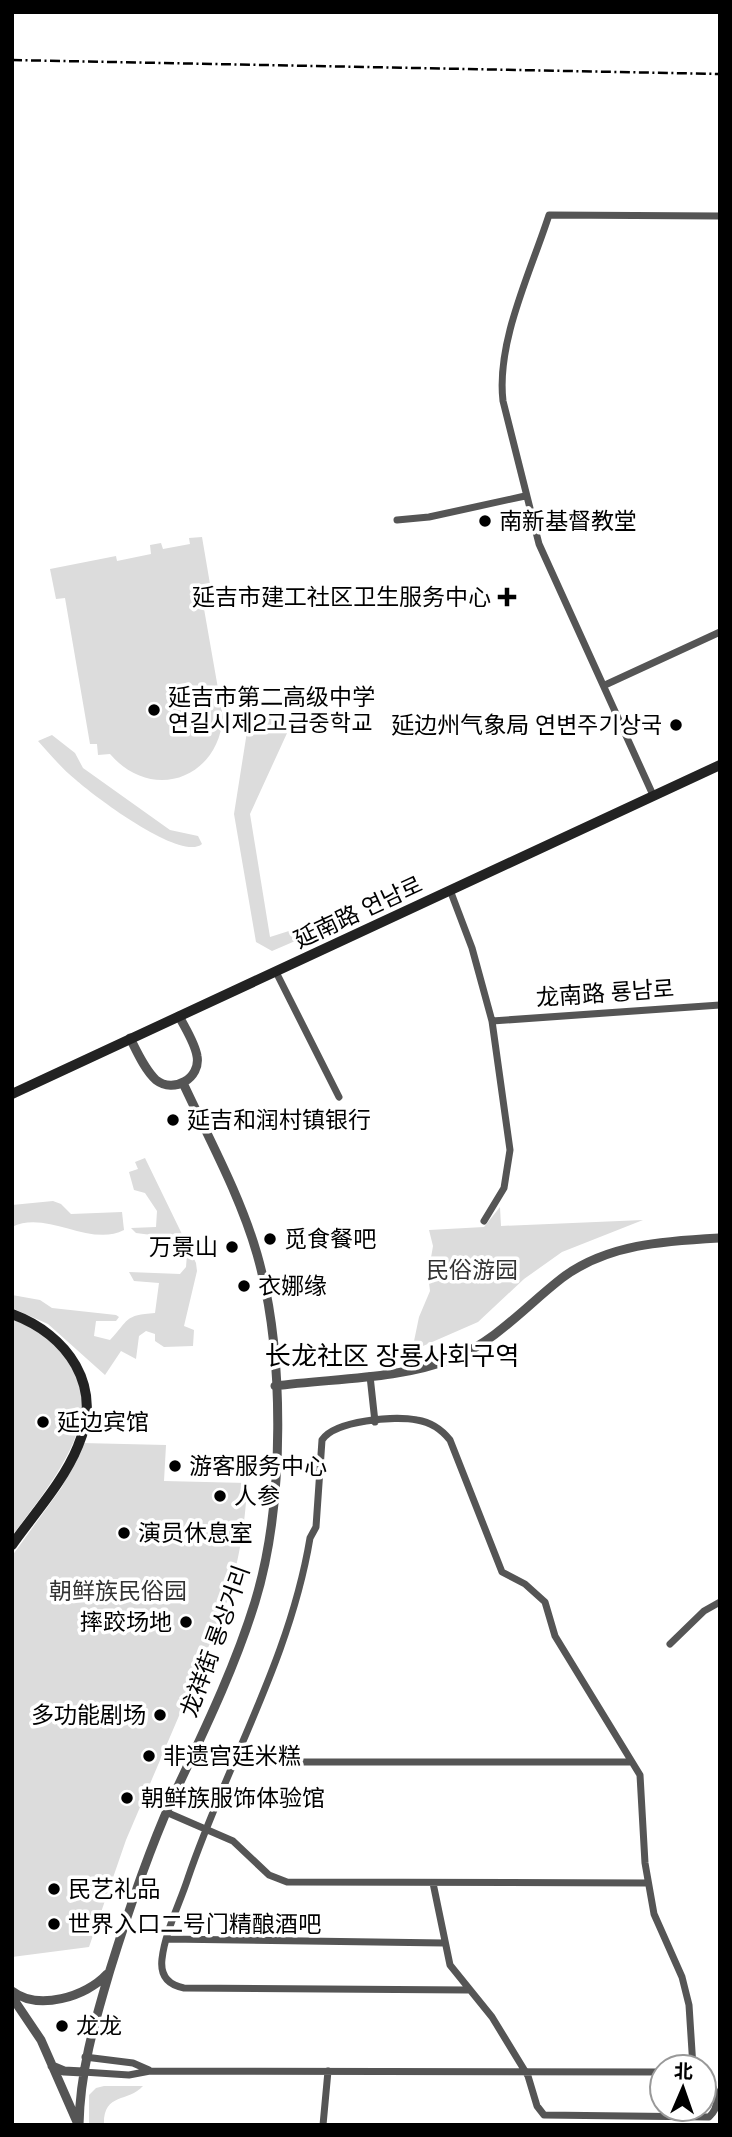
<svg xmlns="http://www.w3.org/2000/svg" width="732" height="2137" viewBox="0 0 732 2137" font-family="'Space Grotesk','Noto Sans SC','Noto Sans KR',sans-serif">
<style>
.green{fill:#dcdcdc}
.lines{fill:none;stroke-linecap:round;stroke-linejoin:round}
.minor{stroke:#555;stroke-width:7}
.tertiary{stroke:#555;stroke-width:9}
.secondary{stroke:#222;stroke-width:10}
.rail{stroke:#000;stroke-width:2.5;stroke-dasharray:10 3.5 2 3.5;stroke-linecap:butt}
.poi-dot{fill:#000;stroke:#fff;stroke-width:2.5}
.labels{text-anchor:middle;stroke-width:7;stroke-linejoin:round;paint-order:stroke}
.poi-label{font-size:23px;fill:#000;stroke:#fff;text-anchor:start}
.street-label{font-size:23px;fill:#000;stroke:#fff}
.park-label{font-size:23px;fill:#333;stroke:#fff}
.quarter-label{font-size:26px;fill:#000;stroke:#fff}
</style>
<rect width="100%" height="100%" fill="#fff"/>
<path class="green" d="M202,537L210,584L200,586L223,717C218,780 151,802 110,754L98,755L97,744H90L65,598L56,599L50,569L116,556L117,561L151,554L150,545L161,543L163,549L190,544L189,538Z
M277,716L283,720L288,731L250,814L270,937L333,917L337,923L272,951L256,942L234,814L249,719Z
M52,735L75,753L83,768L170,830L198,836L202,844C181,862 94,796 76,780C62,769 50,754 38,741Z
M145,1158L196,1263L197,1271L184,1326L194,1330L193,1346L164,1347L155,1341V1334L146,1331L139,1336L136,1359L121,1351L105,1375L48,1324L12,1308V1295L40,1300L52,1308L116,1315L119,1317L116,1321H96L94,1336L110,1340C129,1320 124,1315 155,1313L159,1283L134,1281L129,1272L180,1274L186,1267L187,1254L167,1237L136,1233L131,1228L156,1227L157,1211L145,1193L134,1190L129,1172L138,1169L135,1162Z
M53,1201L61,1204L71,1214L122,1212L124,1230C90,1248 46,1209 12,1227V1205Z
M500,1207L501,1226L643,1220L562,1252L524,1279L478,1322L407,1353L406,1347L413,1346L419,1317L430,1291L428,1275L433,1246L429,1230L484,1227Z
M12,1319C30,1327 50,1334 63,1349C117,1410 48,1487 12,1536Z
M82,1443L166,1445L164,1481L247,1483C246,1525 237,1569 225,1608L126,1840L89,1947L12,1957V1556L62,1487Z
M104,2086H143C128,2103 103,2092 104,2125H89V2095L96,2088Z"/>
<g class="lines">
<path class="minor" d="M397,520L429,517L525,496
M605,685L720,632
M653,795L539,544L503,401C496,342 531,271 549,215L720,216
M450,890L472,948L492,1021L510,1150L504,1188L484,1221
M276,972L339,1097
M492,1021L720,1005
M370,1376L375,1422
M670,1644L704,1611L720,1602
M236,1762H631
M166,1812L233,1841L269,1875L287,1882L648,1883
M433,1883L450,1965L492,2017L528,2076L537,2106L544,2115L709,2117C722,2105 717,2087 704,2077
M168,1939L444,1943
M467,1990L184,1988C168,1985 160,1976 162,1959C165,1932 180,1903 188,1878C227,1763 290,1659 310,1538L316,1527L322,1440C335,1420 395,1416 417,1420C430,1422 442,1430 450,1440L502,1572L525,1584L545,1602L555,1636L640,1775L645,1863L654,1914L682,1977L689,2005L693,2067
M85,2057L133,2063L149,2070
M83,2072L129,2075L150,2071L662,2072
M323,2125L328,2071"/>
<path class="tertiary" d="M130,1038C137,1052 145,1070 156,1080C174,1094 201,1078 197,1056C195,1043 185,1028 179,1016
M275,1386C334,1378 398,1380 454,1358C496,1341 527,1305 562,1278C607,1244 665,1241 720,1238
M12,1991C38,2011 86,1997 107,1974
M12,1997L41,2040L77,2122
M52,2066L64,2071L83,2072
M79,2125C80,2070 95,2021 110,1970C128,1912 147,1855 172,1799C202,1735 234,1670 255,1602C285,1504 285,1352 257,1254C240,1195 209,1139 183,1083"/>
<path class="secondary" d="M12,1094L720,765
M12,1314C68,1335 104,1386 78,1446C64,1481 34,1514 12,1545"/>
<path class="rail" d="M12,60L720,74"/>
</g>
<g class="poi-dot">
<circle cx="485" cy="521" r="7"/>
<path d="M503.5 586.5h7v7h7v7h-7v7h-7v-7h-7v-7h7z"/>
<circle cx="154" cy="710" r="7"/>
<circle cx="676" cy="725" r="7"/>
<circle cx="173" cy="1120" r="7"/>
<circle cx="270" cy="1239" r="7"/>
<circle cx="232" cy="1247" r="7"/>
<circle cx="244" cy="1286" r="7"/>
<circle cx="43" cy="1422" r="7"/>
<circle cx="175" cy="1466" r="7"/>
<circle cx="220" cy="1496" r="7"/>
<circle cx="124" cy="1533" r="7"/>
<circle cx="186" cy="1622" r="7"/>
<circle cx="160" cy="1715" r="7"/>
<circle cx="149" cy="1756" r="7"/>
<circle cx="127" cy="1798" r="7"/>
<circle cx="54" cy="1889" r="7"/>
<circle cx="54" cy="1924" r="7"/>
<circle cx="62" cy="2026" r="7"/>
</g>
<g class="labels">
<g class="poi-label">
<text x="499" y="529">南新基督教堂</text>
<text x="491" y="605" text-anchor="end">延吉市建工社区卫生服务中心</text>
<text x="168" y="705">延吉市第二高级中学<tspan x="168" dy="26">연길시제2고급중학교</tspan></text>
<text x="662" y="733" text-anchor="end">延边州气象局 연변주기상국</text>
<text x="187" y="1128">延吉和润村镇银行</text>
<text x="284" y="1247">觅食餐吧</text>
<text x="218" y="1255" text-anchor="end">万景山</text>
<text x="258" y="1294">衣娜缘</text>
<text x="57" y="1430">延边宾馆</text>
<text x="189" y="1474">游客服务中心</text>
<text x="234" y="1504">人参</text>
<text x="138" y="1541">演员休息室</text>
<text x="172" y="1630" text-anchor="end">摔跤场地</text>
<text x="146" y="1723" text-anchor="end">多功能剧场</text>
<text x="163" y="1764">非遗宫廷米糕</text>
<text x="141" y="1806">朝鲜族服饰体验馆</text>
<text x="68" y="1897">民艺礼品</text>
<text x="68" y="1932">世界入口二号门精酿酒吧</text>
<text x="76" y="2034">龙龙</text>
</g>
<g class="street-label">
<text transform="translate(358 912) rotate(-25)" y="8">延南路 연남로</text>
<text transform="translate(605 993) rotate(-4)" y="8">龙南路 룡남로</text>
<text transform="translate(215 1641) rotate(-70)" y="8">龙祥街 룡상거리</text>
</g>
<g class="park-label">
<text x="472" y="1278">民俗游园</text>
<text x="118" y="1599">朝鲜族民俗园</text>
</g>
<g class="quarter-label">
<text x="392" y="1365">长龙社区 장룡사회구역</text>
</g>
</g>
<rect width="732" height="2137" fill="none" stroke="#000000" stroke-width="28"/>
<g transform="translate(683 2088) rotate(2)"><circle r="33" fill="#ffffff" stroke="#999999" stroke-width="2"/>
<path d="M0-5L12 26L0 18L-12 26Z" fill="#000000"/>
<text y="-10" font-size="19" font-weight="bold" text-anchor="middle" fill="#000000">北</text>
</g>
</svg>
